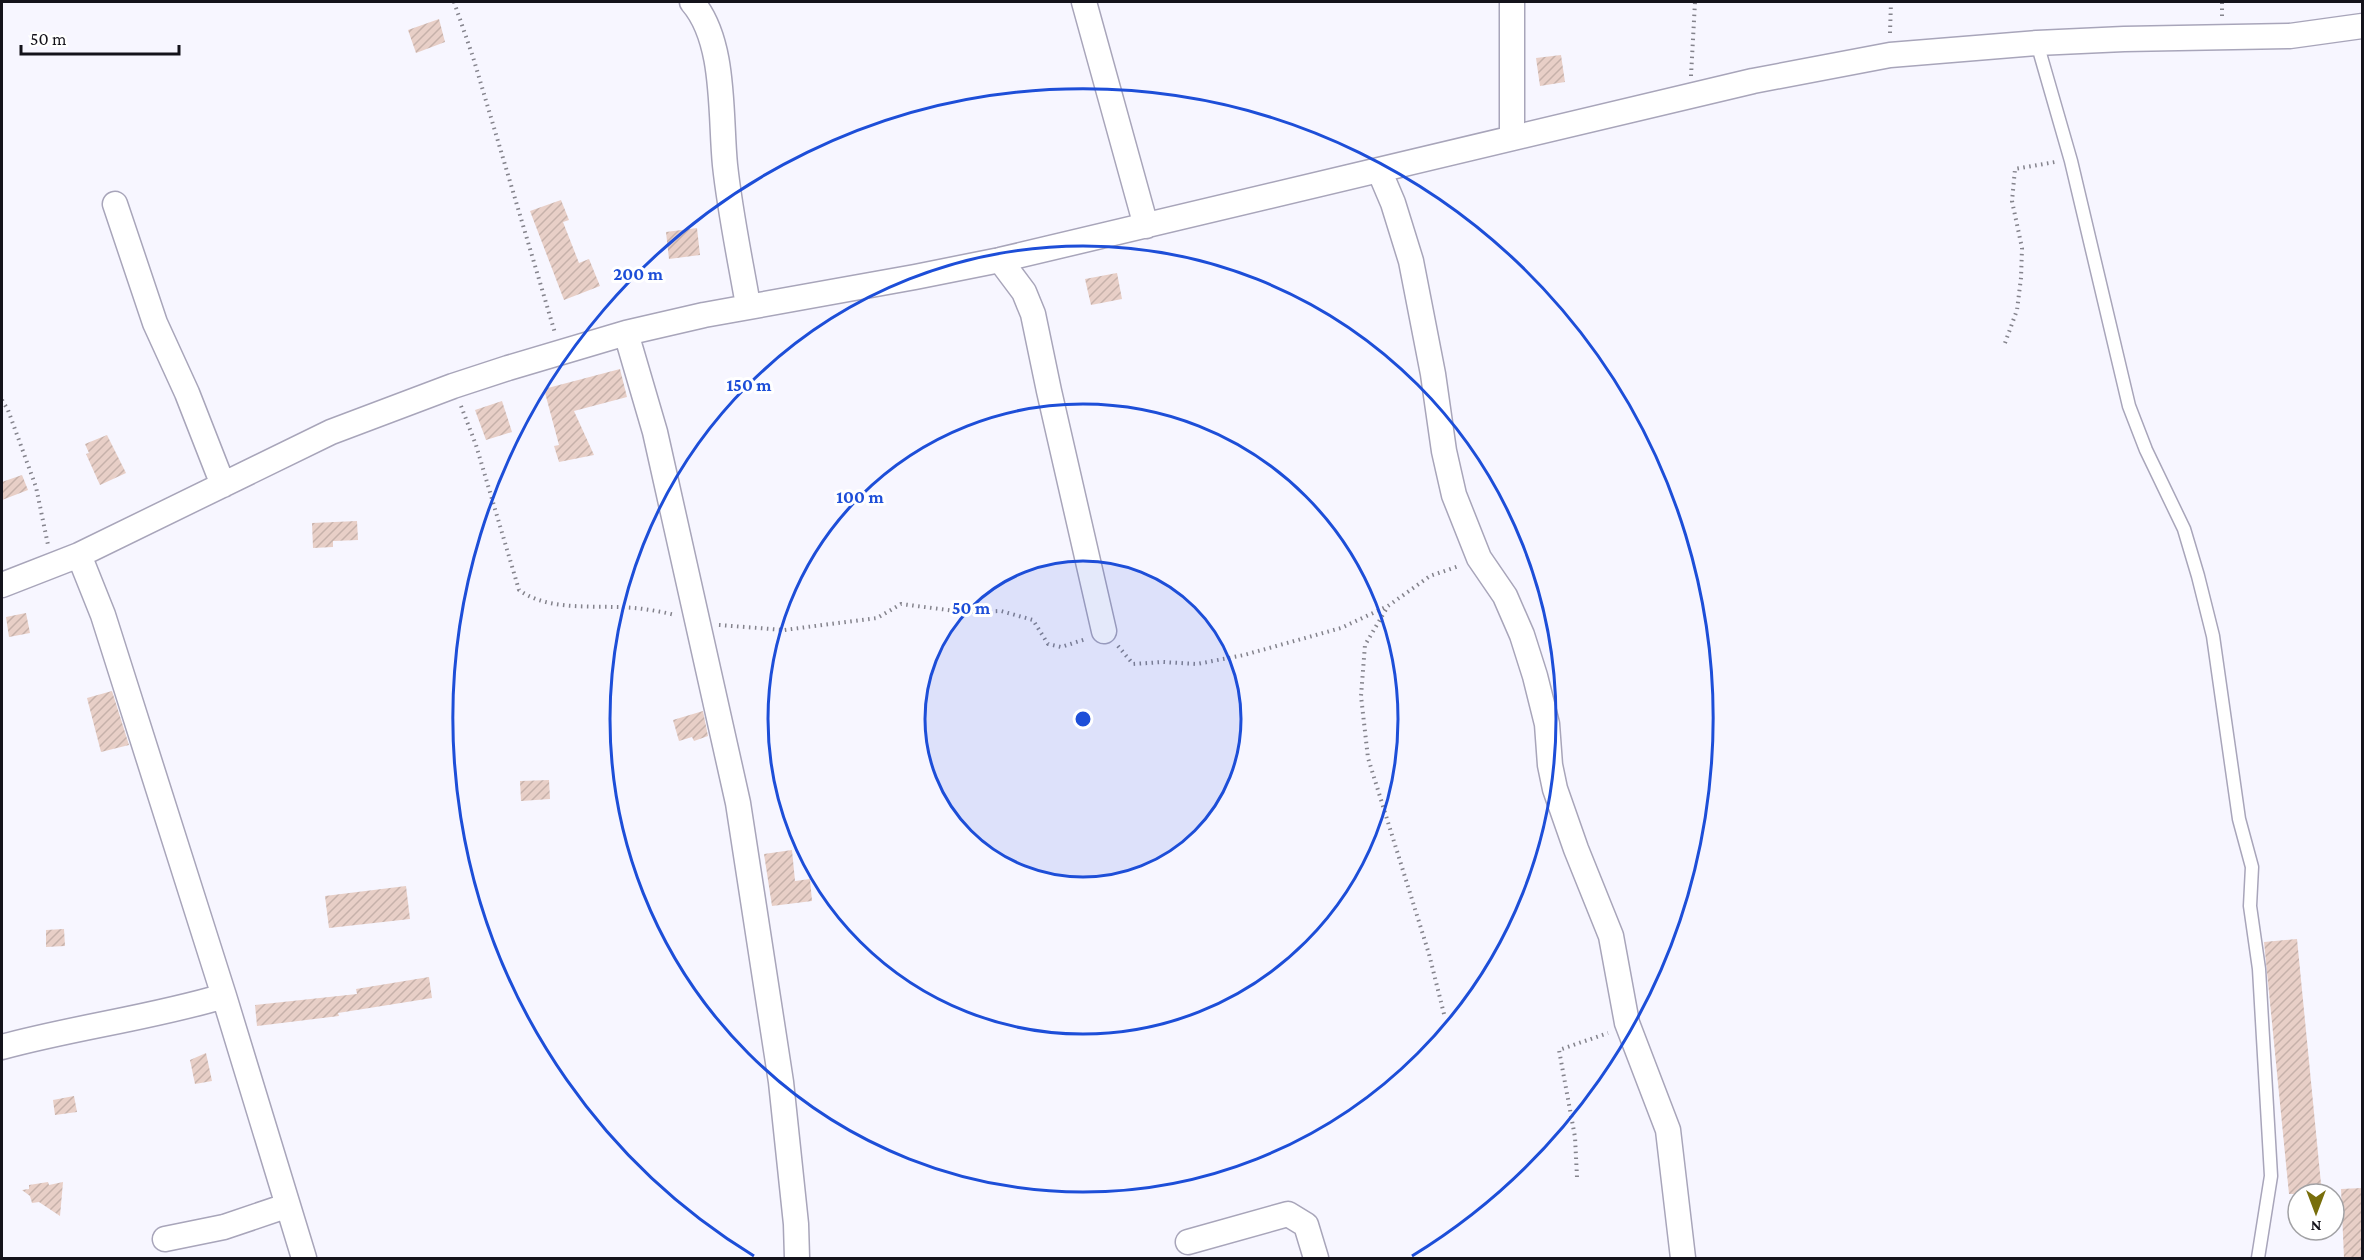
<svg xmlns="http://www.w3.org/2000/svg" width="2364" height="1260" viewBox="0 0 2364 1260" font-family="'Crimson Pro',serif">
<style>
.building{fill:url(#building-hatch)}
.lines{fill:none;stroke-linecap:round;stroke-linejoin:round}
.lane-casing{stroke:#a8a5ba;stroke-width:15}
.street-casing{stroke:#a8a5ba;stroke-width:27}
.path{stroke:#84838c;stroke-width:4;stroke-dasharray:1.5 4.5;stroke-linecap:butt}
.lane{stroke:#fff;stroke-width:12}
.street{stroke:#fff;stroke-width:24}
.ring{fill:none;stroke:#1d4ed8;stroke-width:3}
.centre{fill:#1d4ed8;stroke:#fff;stroke-width:3}
.ring-label{font-size:18px;text-anchor:middle;font-weight:bold;fill:#1d4ed8;stroke:#fff;stroke-width:6;stroke-linejoin:round;paint-order:stroke}
</style>
<defs>
<pattern id="building-hatch" width="6" height="6" patternUnits="userSpaceOnUse" patternTransform="scale(1.5)"><rect width="6" height="6" fill="#e8cfc7"/><path d="M-1 1l2-2M0 6l6-6M5 7l2-2" fill="none" stroke="#c6b1aa"/></pattern>
</defs>
<rect width="100%" height="100%" fill="#f7f6ff"/>
<path class="building" d="M439,19L445,42L416,53L408,30Z
M1561,55L1565,82L1540,86L1536,58Z
M561,200L569,220L563,222L579,263L589,259L600,286L564,300L530,211Z
M697,228L700,255L669,259L666,232Z
M1117,273L1122,299L1091,305L1085,279Z
M620,369L627,397L574,411L594,455L559,462L554,446L559,445L544,389Z
M502,401L512,432L486,440L475,410Z
M107,435L126,473L100,485L86,454L89,453L85,444Z
M22,475L28,490L2,500V482Z
M357,521L358,540L333,541V547L313,548L312,523Z
M26,613L30,633L9,637L6,617Z
M112,691L129,745L101,752L87,698Z
M703,711L708,736L694,741L692,737L679,741L673,720Z
M549,780L550,799L521,801L520,781Z
M792,850L795,881L810,879L812,901L772,906L764,854Z
M406,886L410,919L329,928L325,896Z
M64,929L65,946L46,947V930Z
M2297,939L2322,1194H2289L2264,942Z
M429,977L432,998L338,1013L339,1016L257,1026L255,1005L357,994L356,989Z
M206,1053L212,1081L195,1084L190,1060Z
M74,1096L77,1112L55,1115L53,1100Z
M48,1182L49,1185L63,1182L60,1216L39,1202L32,1203L30,1196L22,1190L29,1189V1185Z
M2362,1188V1258H2344L2341,1189Z"/>
<g class="lines">
<defs>
<path id="lane" d="M2037,43L2071,161L2129,406L2146,450L2184,529L2198,576L2213,636L2239,819L2252,867L2250,906L2259,969L2271,1176L2258,1258"/>
<path id="street" d="M692,2C726,41 720,115 725,165C730,212 740,259 748,305
M1084,2L1146,226
M1512,2V138
M1379,170L1393,203L1411,261L1433,374L1444,451L1454,495L1479,558L1505,596L1522,635L1535,676L1547,724L1550,765L1555,789L1576,849L1611,936L1627,1023L1668,1130L1683,1258
M115,204L155,323L187,393L223,485
M1000,260L1024,292L1033,314L1049,391L1104,631
M626,333L655,432L738,803L781,1082L796,1224L797,1258
M79,555L103,615L224,996L304,1258
M2,585L79,555L331,432L453,386L508,368L626,333L704,315L915,277L1000,260L1753,81L1890,55L2037,43L2124,39L2290,36L2362,26
M2,1047C75,1027 151,1018 224,996
M165,1239L224,1227L286,1206
M1188,1242L1288,1214L1306,1225L1316,1258"/>
</defs>
<use href="#lane" class="lane-casing"/>
<use href="#street" class="street-casing"/>
<path class="path" d="M454,2L473,57L555,333
M2222,16V2
M1890,33L1891,2
M1691,76L1695,2
M2005,343L2017,310L2021,278L2022,248L2012,201L2015,169L2055,162
M2,400L8,410L36,487L48,545
M461,406L476,445L519,590C545,609 582,606 614,607C634,607 655,610 675,615
M719,625L784,630L877,618L901,604L964,612L1001,611L1033,620L1048,644L1061,647L1086,639
M1118,646L1133,664L1163,662L1197,664L1244,655L1341,628L1388,606
M1444,1014L1429,954L1368,758L1361,696L1365,645L1388,606L1430,576L1459,566
M1577,1177L1575,1137L1559,1050L1608,1033"/>
<use href="#lane" class="lane"/>
<use href="#street" class="street"/>
</g>
<circle cx="1083" cy="719" r="158" fill="#1d4ed8" fill-opacity=".12"/>
<g class="ring">
<circle cx="1083" cy="719" r="158"/>
<circle cx="1083" cy="719" r="315"/>
<circle cx="1083" cy="719" r="473"/>
<path d="M754 1256A630 630 0 1 1 1412 1256"/>
</g>
<circle cx="1083" cy="719" r="9" class="centre"/>
<g class="ring-label">
<text x="638" y="280">200 m</text>
<text x="749" y="391">150 m</text>
<text x="860" y="503">100 m</text>
<text x="971" y="614">50 m</text>
</g>
<rect width="2364" height="1260" fill="none" stroke="#14131b" stroke-width="6"/>
<g transform="translate(2316 1212) rotate(180)"><circle r="28" fill="#ffffff" stroke="#a1a1a4" stroke-width="1.5"/>
<path d="M0-4.5L10 22L0 15L-10 22Z" fill="#786e0b"/>
<text y="-9" font-size="16" font-weight="bold" text-anchor="middle" fill="#14131b">N</text>
</g>
<path d="M21 45v9h158v-9" fill="none" stroke="#14131b" stroke-width="3"/>
<text x="30" y="45" font-size="18" fill="#14131b" stroke="#ffffff" stroke-width="4.5" paint-order="stroke">50 m</text>
</svg>
